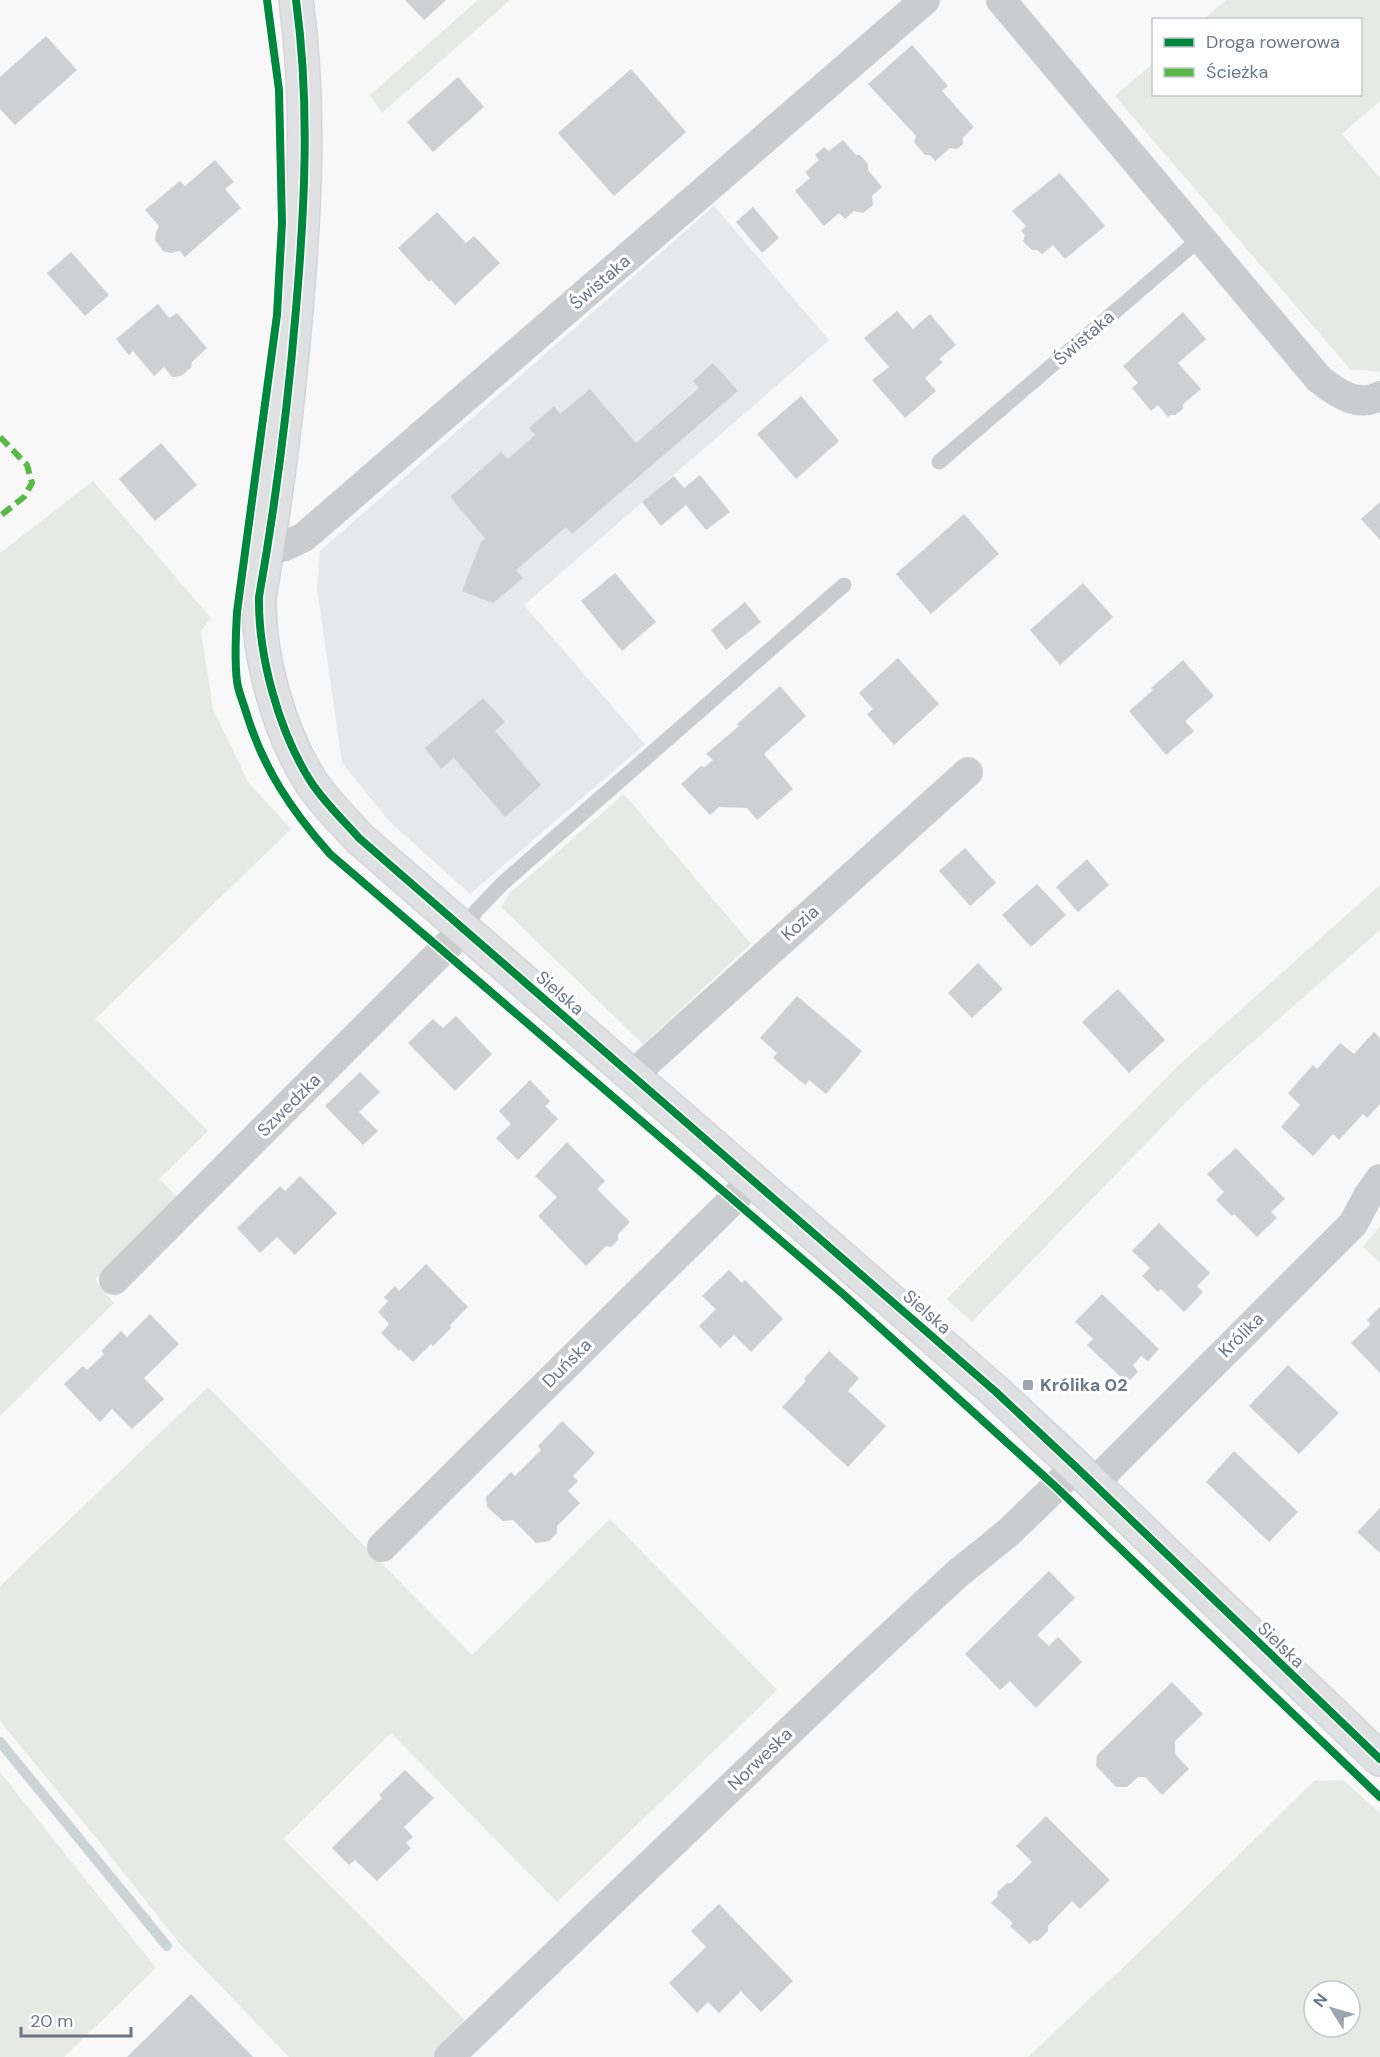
<svg xmlns="http://www.w3.org/2000/svg" width="1380" height="2057" viewBox="0 0 1380 2057" font-family="'DM Sans',sans-serif">
<style>
.built{fill:#e7e8e9}
.green{fill:#e7e9e5;fill-rule:evenodd}
.lines{fill:none;stroke-linecap:round;stroke-linejoin:round}
.stream{stroke:#cdd4d6;stroke-width:10}
.building{fill:#cfd0d1}
.secondary-casing{stroke:#d4d5d6;stroke-width:36}
.lane{stroke:#cbccce;stroke-width:15}
.street{stroke:#cbccce;stroke-width:30}
.secondary{stroke:#dfe0e1;stroke-width:33}
.quiet{stroke:#58b947;stroke-width:6;stroke-dasharray:12 6;stroke-linecap:butt}
.cycleway-casing{stroke:#fff;stroke-width:11}
.cycleway{stroke:#00873e;stroke-width:8}
.poi-dot{fill:#9ca5ad;stroke:#fff;stroke-width:2}
.labels{text-anchor:middle;stroke-width:6;stroke-linejoin:round;paint-order:stroke}
.street-label{font-size:18px;fill:#6b7885;stroke:#fff}
.poi-label{font-size:18px;font-weight:bold;fill:#6b7885;stroke:#fff;text-anchor:start}
</style>
<rect width="100%" height="100%" fill="#f8f8f8"/>
<path class="built" d="M714,206L829,340L524,605L645,744L470,894L389,821L342,763L317,589L320,551Z"/>
<path class="green" d="M478,0H510L382,113L370,95Z
M1226,0H1380V101L1342,134L1380,178V372L1350,369L1115,96L1153,63L1154,94H1360V20L1204,19Z
M93,481L211,618L201,631L213,709L248,782L291,829L95,1019L208,1131L159,1179L177,1197L95,1280L114,1303L0,1416V553Z
M624,794L751,944L643,1044L501,907L510,893Z
M1380,885V930L1198,1090L972,1322L947,1299L1180,1064Z
M1380,1226V1263L1363,1247Z
M208,1387L472,1655L610,1519L777,1690L557,1902L391,1733L283,1839L469,2024L433,2057H289L179,1943L101,1844L0,1721V1586Z
M0,1772L156,1968L64,2057H0Z
M1343,1780L1380,1813V2057H1028L1152,1940L1314,1781ZM1314,1991H1350V2027H1314Z"/>
<g class="lines">
<path class="stream" d="M0,1742L167,1946"/>
</g>
<path class="building" d="M405,0H446L424,20Z
M46,36L77,70L15,125L0,109V77Z
M912,45L948,86L942,91L974,127L963,137V144L957,149L950,148L935,161L930,155H925L914,142L916,136L868,84Z
M631,69L686,132L614,196L558,133Z
M458,77L484,107L433,152L407,122Z
M843,140L856,155H860L868,164V170L882,187L872,196L873,205L863,213L854,211L845,219L839,213L824,226L795,191L810,178L805,172L819,160L815,155L824,147L829,151Z
M215,160L234,182L225,189L241,208L185,257L180,251L171,253L163,251L155,240L156,232L159,226L145,210L180,181L185,186Z
M1060,173L1105,226L1065,259L1053,245L1042,254L1037,250H1032L1023,241L1025,235L1021,231L1026,226L1012,211Z
M753,207L779,238L762,253L736,222Z
M437,212L466,243L474,236L500,263L455,305L431,280L429,282L398,248Z
M71,252L109,295L85,316L47,273Z
M158,304L169,318L177,313L207,348L192,362L191,368L181,376L172,377L164,367L154,376L133,351L129,355L116,339Z
M897,311L913,329L930,314L956,345L939,359L943,362L925,378L936,391L905,418L872,380L889,367L864,338Z
M1183,312L1206,339L1178,363L1201,389L1183,404V409L1175,415H1170L1168,417L1158,405L1151,411L1132,388L1138,383L1123,366Z
M713,363L738,391L572,534L566,527L516,570L523,578L493,603L462,591L481,542L485,538L450,497L501,452L508,459L535,435L529,428L554,406L560,414L590,389L636,443L699,388L693,381Z
M801,396L839,441L796,479L757,434Z
M161,443L197,485L155,521L119,479Z
M700,475L730,512L706,530L686,505L661,526L642,502L674,476L684,488Z
M1380,502V540L1361,519Z
M964,514L999,554L931,614L896,574Z
M615,573L656,622L622,651L581,601Z
M1083,583L1113,617L1060,665L1030,630Z
M745,602L761,622L726,650L711,630Z
M898,658L939,704L894,745L867,714L873,709L859,693Z
M1183,660L1214,696L1185,721L1194,731L1166,755L1129,711L1153,690L1151,688Z
M780,686L806,716L764,754L793,789L757,820L747,808L719,807L710,815L681,784L701,766L705,767L713,760L706,754L739,726L737,724Z
M483,698L505,722L495,731L541,785L505,817L454,758L441,769L425,748Z
M965,848L996,883L970,906L939,871Z
M1087,859L1109,885L1078,912L1056,887Z
M1037,884L1066,915L1031,947L1002,915Z
M978,963L1003,989L972,1018L948,993Z
M1118,989L1165,1040L1129,1073L1082,1022Z
M797,996L862,1051L826,1094L809,1080L805,1085L773,1058L777,1053L760,1038Z
M456,1016L492,1054L455,1091L408,1043L433,1019L443,1028Z
M1374,1032L1380,1038V1104L1367,1118L1363,1114L1339,1140L1333,1134L1313,1156L1281,1127L1300,1105L1288,1093L1313,1065L1317,1069L1340,1043L1354,1054Z
M360,1072L380,1092L359,1112L378,1131L363,1145L325,1106Z
M530,1080L550,1101L545,1106L558,1119L518,1160L496,1138L511,1124L499,1111Z
M567,1142L605,1181L597,1189L630,1222L618,1234V1240L611,1247L606,1246L586,1266L538,1216L557,1197L535,1176Z
M1236,1148L1285,1199L1271,1212L1277,1218L1257,1237L1234,1214L1232,1216L1216,1200L1224,1192L1207,1174Z
M300,1176L337,1213L295,1255L277,1237L260,1253L237,1228L280,1186L285,1191Z
M1159,1223L1210,1273L1197,1286L1203,1292L1184,1312L1161,1289L1158,1292L1142,1276L1150,1268L1132,1251Z
M426,1264L468,1307L450,1325L451,1328L433,1346L431,1344L413,1362L400,1349L399,1351L381,1333L389,1324L378,1312L388,1301L384,1297L395,1286L399,1291Z
M729,1270L742,1283L745,1280L783,1319L751,1352L734,1335L720,1348L699,1326L716,1309L702,1296Z
M1102,1294L1159,1349L1148,1361L1141,1356L1133,1365L1138,1372L1127,1383L1087,1345L1093,1339L1075,1322Z
M1380,1307V1373L1351,1343L1371,1324L1367,1320Z
M150,1314L179,1344L144,1378L164,1399L132,1429L112,1409L100,1422L64,1384L83,1366L87,1370L104,1354L101,1351L121,1331L127,1337Z
M829,1351L859,1378L848,1391L886,1426L848,1467L782,1407L806,1381L804,1379Z
M1288,1365L1339,1413L1299,1454L1249,1406Z
M562,1421L595,1453L573,1476L578,1481L568,1491L580,1503L557,1526V1533L549,1541L536,1543L513,1520L503,1521L487,1507L486,1497L511,1472L515,1476L541,1450L538,1446Z
M1234,1451L1298,1512L1269,1542L1206,1482Z
M1380,1508V1553L1357,1532Z
M1049,1571L1075,1598L1037,1635L1049,1646L1058,1637L1082,1662L1036,1708L1010,1681L1000,1690L965,1654Z
M1172,1682L1203,1714L1175,1741V1754L1189,1769L1162,1795L1145,1777H1138L1127,1787H1116L1096,1766L1097,1755Z
M405,1770L434,1798L404,1827L413,1837L406,1843L411,1848L377,1881L355,1860L349,1865L332,1848L382,1798L379,1795Z
M1046,1816L1110,1880L1080,1909L1072,1901L1048,1926V1931L1038,1941L1033,1940L1030,1944L1010,1926L1013,1923L991,1903L998,1896L997,1892L1007,1883H1011L1032,1862L1016,1846Z
M719,1904L793,1981L761,2012L741,1991L719,2013L708,2002L697,2013L669,1983L706,1947L691,1931Z
M191,1994L253,2057H127Z"/>
<g class="lines">
<defs>
<path id="secondary" d="M296,0C310,103 305,205 296,309C288,405 276,501 259,597C258,656 279,732 311,782C324,802 343,820 359,838L996,1392L1076,1467L1380,1759"/>
</defs>
<use href="#secondary" class="secondary-casing"/>
<path class="lane" d="M939,462L1202,237
M463,930L477,910L504,882L844,585"/>
<path class="street" d="M1001,0L1319,379C1337,393 1357,408 1380,396
M267,550L285,546L304,537L925,0
M634,1077L648,1061L968,772
M114,1280L463,930
M1093,1484L1353,1224L1368,1196L1380,1179
M382,1547L753,1180
M449,2057L843,1680L956,1575L1009,1532L1076,1467"/>
<use href="#secondary" class="secondary"/>
<path class="quiet" d="M0,437L27,465L32,483L24,497L0,516"/>
<defs>
<path id="cycleway" d="M267,0L279,90L282,223L277,315L237,612C236,634 234,658 237,681C238,691 243,702 246,712C263,768 291,810 330,854L843,1294L1056,1487L1380,1797
M296,0C310,103 305,205 296,309C288,405 276,501 259,597C258,656 279,732 311,782C324,802 343,820 359,838L996,1392L1076,1467L1380,1759"/>
</defs>
<use href="#cycleway" class="cycleway-casing"/>
<use href="#cycleway" class="cycleway"/>
</g>
<rect class="poi-dot" x="1022" y="1379" width="12" height="12" rx="3"/>
<g class="labels">
<g class="street-label">
<text transform="translate(600 282) rotate(-41)" y="6">Świstaka</text>
<text transform="translate(1084 338) rotate(-41)" y="6">Świstaka</text>
<text transform="translate(800 923) rotate(-42)" y="6">Kozia</text>
<text transform="translate(560 993) rotate(41)" y="6">Sielska</text>
<text transform="translate(289 1105) rotate(-45)" y="6">Szwedzka</text>
<text transform="translate(927 1312) rotate(41)" y="6">Sielska</text>
<text transform="translate(1241 1335) rotate(-45)" y="6">Królika</text>
<text transform="translate(567 1363) rotate(-45)" y="6">Duńska</text>
<text transform="translate(1281 1645) rotate(44)" y="6">Sielska</text>
<text transform="translate(760 1759) rotate(-44)" y="6">Norweska</text>
</g>
<g class="poi-label">
<text x="1040" y="1391">Królika 02</text>
</g>
</g>
<rect x="1152" y="18" width="210" height="78" fill="#ffffff" stroke="#c4c9ce" stroke-width="1.5"/>
<rect x="1164" y="38" width="30" height="9" fill="#00873e" stroke="#c4c9ce" stroke-width="1.5"/>
<text x="1206" y="48" font-size="18" fill="#6b7885">Droga rowerowa</text>
<rect x="1164" y="68" width="30" height="9" fill="#58b947" stroke="#c4c9ce" stroke-width="1.5"/>
<text x="1206" y="78" font-size="18" fill="#6b7885">Ścieżka</text>
<g transform="translate(1332 2009) rotate(307)"><circle r="28" fill="#ffffff" stroke="#c4c9ce" stroke-width="1.5"/>
<path d="M0-4.5L10 22L0 15L-10 22Z" fill="#9ca5ad"/>
<text y="-9" font-size="16" font-weight="bold" text-anchor="middle" fill="#6b7885">N</text>
</g>
<path d="M21 2027v9h110v-9" fill="none" stroke="#6b7885" stroke-width="3"/>
<text x="30" y="2027" font-size="18" fill="#6b7885" stroke="#ffffff" stroke-width="4.5" paint-order="stroke">20 m</text>
</svg>
